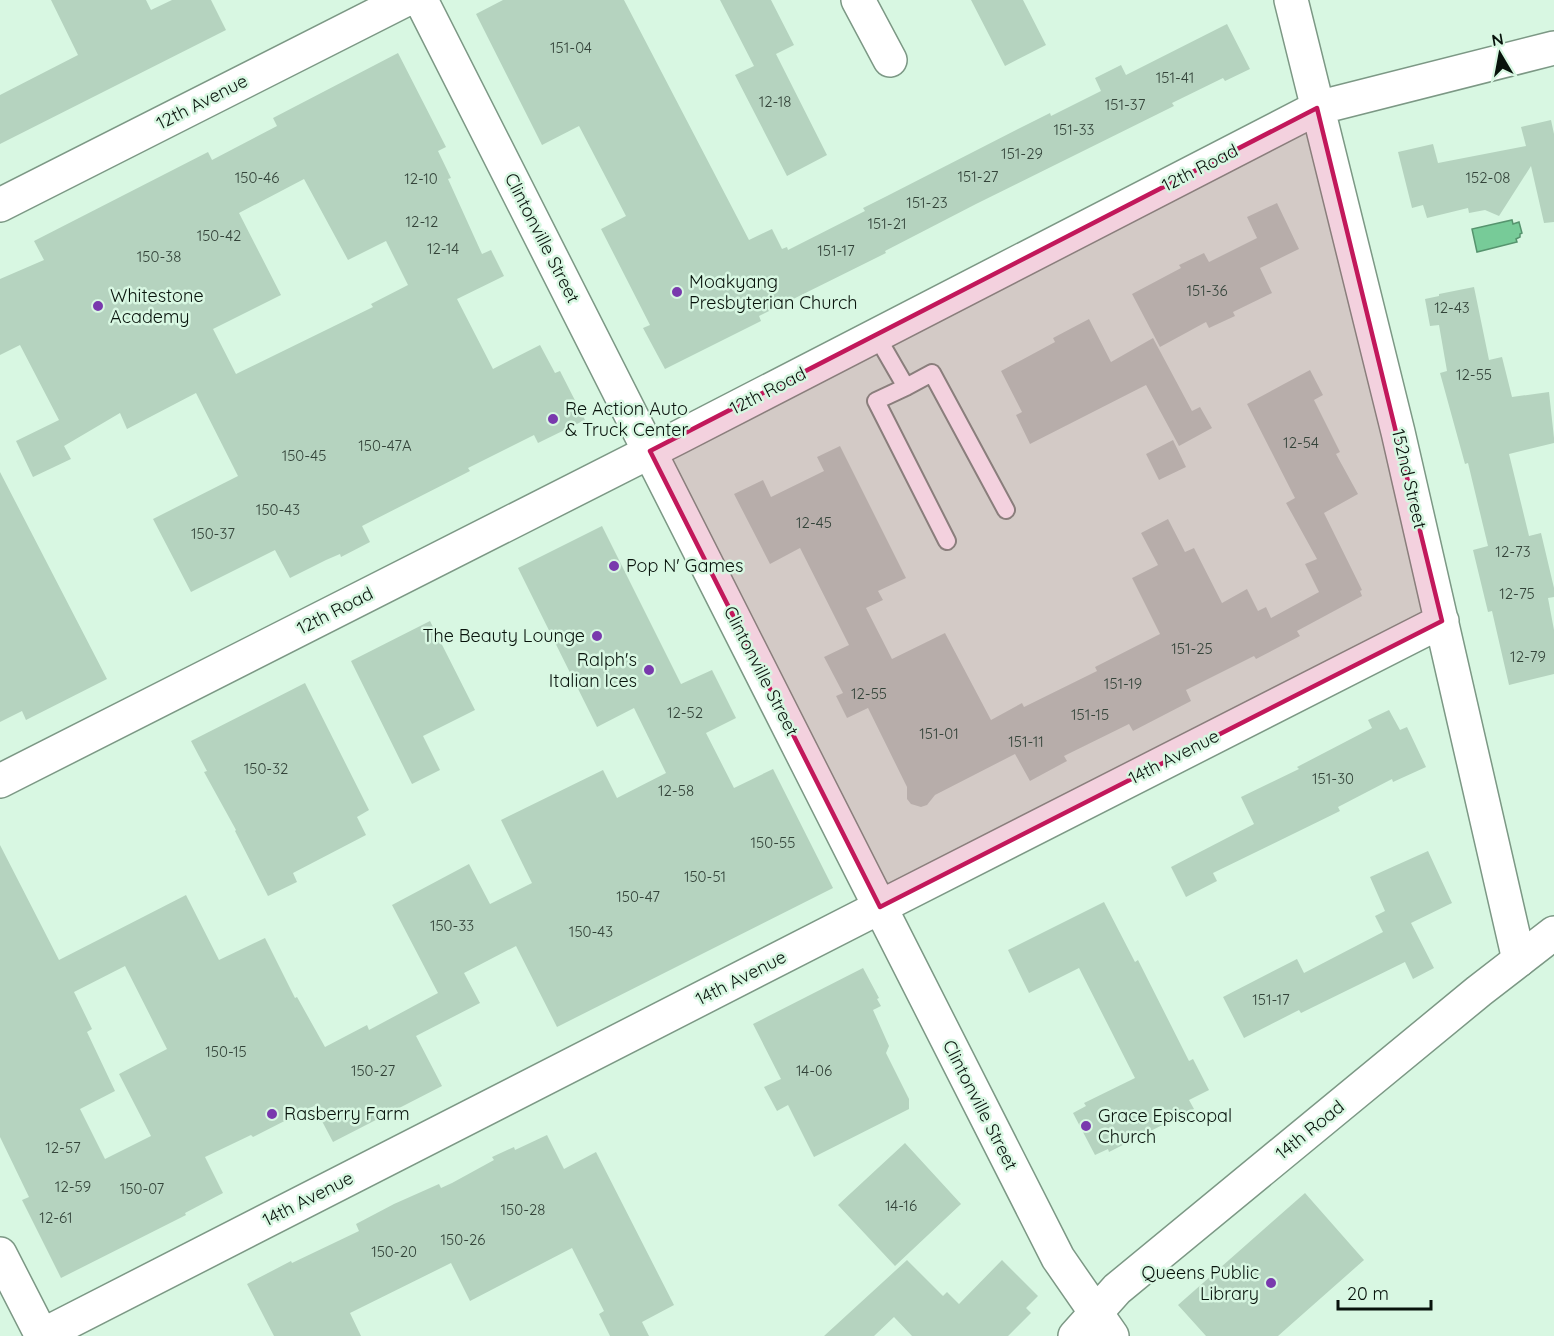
<svg xmlns="http://www.w3.org/2000/svg" width="1554" height="1336" viewBox="0 0 1554 1336" font-family="Quicksand,sans-serif">
<style>
.water{fill:#77cb98;stroke:#56946e;stroke-width:1.5}
.building{fill:#b5d3bf;fill-rule:evenodd}
.lines{fill:none;stroke-linecap:round;stroke-linejoin:round}
.lane-casing{stroke:#7c9885;stroke-width:20}
.street-casing{stroke:#7c9885;stroke-width:36}
.secondary-casing{stroke:#7c9885;stroke-width:36}
.lane{stroke:#fff;stroke-width:16}
.street{stroke:#fff;stroke-width:33}
.secondary{stroke:#fff;stroke-width:33}
.marked{fill:#c2185b;fill-opacity:0.2;stroke:#c2185b;stroke-width:4.5;stroke-linejoin:round}
.poi-dot{fill:#7939ad;stroke:#d8f7e2;stroke-width:2}
.labels{text-anchor:middle;stroke-width:5;stroke-linejoin:round;paint-order:stroke}
.number-label{font-size:15px;fill:#334339}
.street-label{font-size:18px;fill:#08130c;stroke:#d8f7e2}
.poi-label{font-size:18px;fill:#08130c;stroke:#d8f7e2;text-anchor:start}
</style>
<rect width="100%" height="100%" fill="#d8f7e2"/>
<path class="water" d="M1512,220L1513,224L1519,222L1522,233L1520,234V237L1516,239L1517,242L1477,252L1472,229Z"/>
<path class="building" d="M51,0H146L151,10L172,0H211L226,30L0,144V95L78,55Z
M503,0H624L749,240L772,229L782,249L787,247L788,250L865,211L863,208L887,196L1024,126L1050,113L1051,116L1101,91L1095,78L1121,65L1126,75L1227,24L1250,69L1225,81L1223,78L1172,103L1174,106L976,204L885,251L886,253L759,316L761,321L665,369L643,328L650,325L601,229L626,216L579,126L542,145L476,14Z
M720,0H771L794,45L776,54L827,155L787,176L735,75L754,66Z
M971,0H1023L1046,45L1005,66Z
M398,53L446,147L438,151L451,178L448,179L482,254L491,250L504,276L457,299L493,369L540,345L555,373L560,371L585,420L538,443L534,435L468,468L470,471L362,526L370,542L341,557L340,554L326,560L290,578L275,550L191,592L153,519L238,476L196,393L127,429L120,413L64,446L71,459L33,477L16,441L59,420L20,345L0,355V279L44,260L34,241L208,152L212,160L277,126L273,118ZM304,179L348,260L386,241L408,285L371,304L373,307L236,374L213,329L281,295L239,213Z
M1551,120L1554,134V222L1544,223L1531,166L1499,216L1485,210L1469,213L1468,208L1427,218L1423,205L1412,208L1398,152L1433,144L1438,163L1526,146L1521,127Z
M1277,203L1299,249L1260,268L1272,293L1233,312L1235,316L1209,328L1206,322L1160,347L1132,294L1181,268L1179,265L1204,253L1209,262L1257,238L1247,217Z
M1474,287L1489,360L1502,357L1512,397L1549,392L1554,438V443L1509,454L1529,536L1541,533L1554,588V597L1548,598L1554,630V674L1509,685L1492,611L1488,612L1473,550L1488,546L1468,463L1465,464L1440,373L1447,371L1439,325L1430,326L1425,299L1439,296V294Z
M1089,319L1111,362L1153,338L1192,411L1200,407L1212,428L1179,446L1146,385L1030,444L1016,415L1022,412L1001,371L1055,342L1053,338Z
M1310,370L1323,395L1314,400L1340,452L1336,454L1358,494L1324,513L1362,590L1360,591L1362,596L1297,631L1300,636L1256,659L1254,656L1186,690L1191,701L1133,731L1129,724L1064,756L1067,761L1030,781L1015,754L935,795L927,805L921,807L911,804L907,799V787L868,708L847,718L836,696L843,693L824,657L849,645L800,548L770,564L734,494L763,480L771,497L824,471L817,457L840,446L906,578L878,591L883,600L866,608L892,659L945,633L991,720L1022,703L1024,707L1097,671L1095,667L1160,634L1132,578L1158,565L1141,533L1168,519L1185,552L1194,548L1222,603L1247,589L1258,611L1266,607L1271,618L1319,592L1305,564L1317,559L1286,503L1295,498L1247,404Z
M1173,440L1186,467L1159,480L1146,454Z
M0,472L107,679L26,720L22,711L0,722Z
M602,526L681,684L712,670L736,718L706,733L734,788L773,769L833,888L557,1027L516,946L464,973L480,1003L416,1036L442,1086L333,1142L314,1106L253,1137L251,1135L205,1157L223,1193L185,1213L186,1215L61,1278L22,1200L29,1197L0,1137V845L59,960L186,895L219,960L265,938L295,998L297,997L325,1047L367,1025L369,1030L438,993L392,905L469,864L490,904L532,883L501,820L603,770L617,798L666,773L634,708L597,727L518,568ZM125,966L167,1049L119,1074L151,1136L105,1159L80,1109L115,1091L87,1032L92,1029L74,992Z
M430,621L475,710L423,736L440,770L412,784L351,661Z
M305,683L369,810L357,817L366,835L293,873L297,882L268,896L235,831L236,830L204,772L207,771L191,741Z
M1389,710L1400,730L1407,727L1426,767L1393,782L1392,779L1338,807L1340,811L1213,873L1217,881L1186,897L1171,867L1254,824L1241,797L1299,769L1297,767L1372,728L1368,720Z
M1428,851L1452,903L1411,923L1434,968L1413,979L1405,962L1301,1013L1299,1010L1244,1038L1223,997L1297,959L1304,973L1383,932L1375,916L1385,911L1370,877Z
M1104,902L1135,962L1138,960L1189,1061L1193,1059L1209,1090L1189,1100L1194,1109L1109,1152L1108,1149L1095,1155L1073,1113L1086,1106L1084,1103L1135,1078L1079,968L1029,993L1008,950Z
M863,968L879,998L877,999L881,1006L873,1010L889,1046L886,1053L909,1099V1109L814,1157L788,1105L777,1111L764,1087L781,1079L753,1024Z
M547,1135L564,1169L596,1152L674,1305L642,1322L649,1336H610L599,1314L604,1311L572,1248L470,1301L451,1263L350,1313L361,1336H274L247,1284L291,1261L292,1263L359,1231L356,1224L394,1204L439,1184L441,1188L452,1183L494,1160L492,1157L514,1147L515,1150Z
M905,1143L961,1204L895,1266L838,1205Z
M1305,1193L1364,1260L1278,1336H1206L1178,1305Z
M907,1260L943,1296L947,1292L959,1304L1002,1260L1038,1296L1026,1308L1031,1313L1008,1336H912L894,1317L874,1336H824Z"/>
<g class="lines">
<defs>
<path id="lane" d="M876,335L906,387L876,401L947,541
M906,387L932,373L1006,510"/>
<path id="street" d="M421,0L880,907L1442,621
M858,0L890,60
M1291,0L1398,432L1519,960
M0,205L405,0
M0,781L679,437L1317,108L1554,48"/>
<path id="secondary" d="M0,1254L42,1336
M41,1336L880,907L1058,1258L1112,1336
M1075,1336L1117,1289L1479,991L1554,933"/>
</defs>
<use href="#lane" class="lane-casing"/>
<use href="#street" class="street-casing"/>
<use href="#secondary" class="secondary-casing"/>
<use href="#lane" class="lane"/>
<use href="#street" class="street"/>
<use href="#secondary" class="secondary"/>
</g>
<path class="marked" d="M1317,108L1442,621L880,907L650,451Z"/>
<g class="poi-dot">
<circle cx="677" cy="292" r="6"/>
<circle cx="98" cy="306" r="6"/>
<circle cx="553" cy="419" r="6"/>
<circle cx="614" cy="566" r="6"/>
<circle cx="597" cy="636" r="6"/>
<circle cx="649" cy="670" r="6"/>
<circle cx="272" cy="1114" r="6"/>
<circle cx="1086" cy="1126" r="6"/>
<circle cx="1271" cy="1283" r="6"/>
</g>
<g class="labels">
<g class="number-label">
<text x="571" y="53">151-04</text>
<text x="1175" y="83">151-41</text>
<text x="775" y="107">12-18</text>
<text x="1125" y="110">151-37</text>
<text x="1074" y="135">151-33</text>
<text x="1022" y="159">151-29</text>
<text x="978" y="182">151-27</text>
<text x="257" y="183">150-46</text>
<text x="1488" y="183">152-08</text>
<text x="421" y="184">12-10</text>
<text x="927" y="208">151-23</text>
<text x="422" y="227">12-12</text>
<text x="887" y="229">151-21</text>
<text x="219" y="241">150-42</text>
<text x="443" y="254">12-14</text>
<text x="836" y="256">151-17</text>
<text x="159" y="262">150-38</text>
<text x="1207" y="296">151-36</text>
<text x="1452" y="313">12-43</text>
<text x="1474" y="380">12-55</text>
<text x="1301" y="448">12-54</text>
<text x="385" y="451">150-47A</text>
<text x="304" y="461">150-45</text>
<text x="278" y="515">150-43</text>
<text x="814" y="528">12-45</text>
<text x="213" y="539">150-37</text>
<text x="1513" y="557">12-73</text>
<text x="1517" y="599">12-75</text>
<text x="1192" y="654">151-25</text>
<text x="1528" y="662">12-79</text>
<text x="1123" y="689">151-19</text>
<text x="869" y="699">12-55</text>
<text x="685" y="718">12-52</text>
<text x="1090" y="720">151-15</text>
<text x="939" y="739">151-01</text>
<text x="1026" y="747">151-11</text>
<text x="266" y="774">150-32</text>
<text x="1333" y="784">151-30</text>
<text x="676" y="796">12-58</text>
<text x="773" y="848">150-55</text>
<text x="705" y="882">150-51</text>
<text x="638" y="902">150-47</text>
<text x="452" y="931">150-33</text>
<text x="591" y="937">150-43</text>
<text x="1271" y="1005">151-17</text>
<text x="226" y="1057">150-15</text>
<text x="373" y="1076">150-27</text>
<text x="814" y="1076">14-06</text>
<text x="63" y="1153">12-57</text>
<text x="73" y="1192">12-59</text>
<text x="142" y="1194">150-07</text>
<text x="901" y="1211">14-16</text>
<text x="523" y="1215">150-28</text>
<text x="56" y="1223">12-61</text>
<text x="463" y="1245">150-26</text>
<text x="394" y="1257">150-20</text>
</g>
<g class="street-label">
<text transform="translate(202 102) rotate(-27)" y="6">12th Avenue</text>
<text transform="translate(1200 168) rotate(-27)" y="6">12th Road</text>
<text transform="translate(542 238) rotate(63)" y="6">Clintonville Street</text>
<text transform="translate(768 391) rotate(-27)" y="6">12th Road</text>
<text transform="translate(1409 479) rotate(77)" y="6">152nd Street</text>
<text transform="translate(335 611) rotate(-27)" y="6">12th Road</text>
<text transform="translate(761 671) rotate(63)" y="6">Clintonville Street</text>
<text transform="translate(1174 757) rotate(-27)" y="6">14th Avenue</text>
<text transform="translate(741 978) rotate(-27)" y="6">14th Avenue</text>
<text transform="translate(980 1105) rotate(63)" y="6">Clintonville Street</text>
<text transform="translate(1310 1130) rotate(-39)" y="6">14th Road</text>
<text transform="translate(308 1199) rotate(-27)" y="6">14th Avenue</text>
</g>
<g class="poi-label">
<text x="689" y="288">Moakyang<tspan x="689" dy="21">Presbyterian Church</tspan></text>
<text x="110" y="302">Whitestone<tspan x="110" dy="21">Academy</tspan></text>
<text x="565" y="415">Re Action Auto<tspan x="565" dy="21">&amp; Truck Center</tspan></text>
<text x="626" y="572">Pop N' Games</text>
<text x="585" y="642" text-anchor="end">The Beauty Lounge</text>
<text x="637" y="666" text-anchor="end">Ralph's<tspan x="637" dy="21">Italian Ices</tspan></text>
<text x="284" y="1120">Rasberry Farm</text>
<text x="1098" y="1122">Grace Episcopal<tspan x="1098" dy="21">Church</tspan></text>
<text x="1259" y="1279" text-anchor="end">Queens Public<tspan x="1259" dy="21">Library</tspan></text>
</g>
</g>
<g transform="translate(1500 54) rotate(350)" stroke="#d8f7e2" stroke-width="4.5" paint-order="stroke">
<path d="M0-4.5L10 22L0 15L-10 22Z" fill="#08130c"/>
<text y="-9" font-size="16" font-weight="bold" text-anchor="middle" fill="#08130c">N</text>
</g>
<path d="M1338 1300v9h93v-9" fill="none" stroke="#08130c" stroke-width="3"/>
<text x="1347" y="1300" font-size="18" fill="#08130c" stroke="#d8f7e2" stroke-width="4.5" paint-order="stroke">20 m</text>
</svg>
